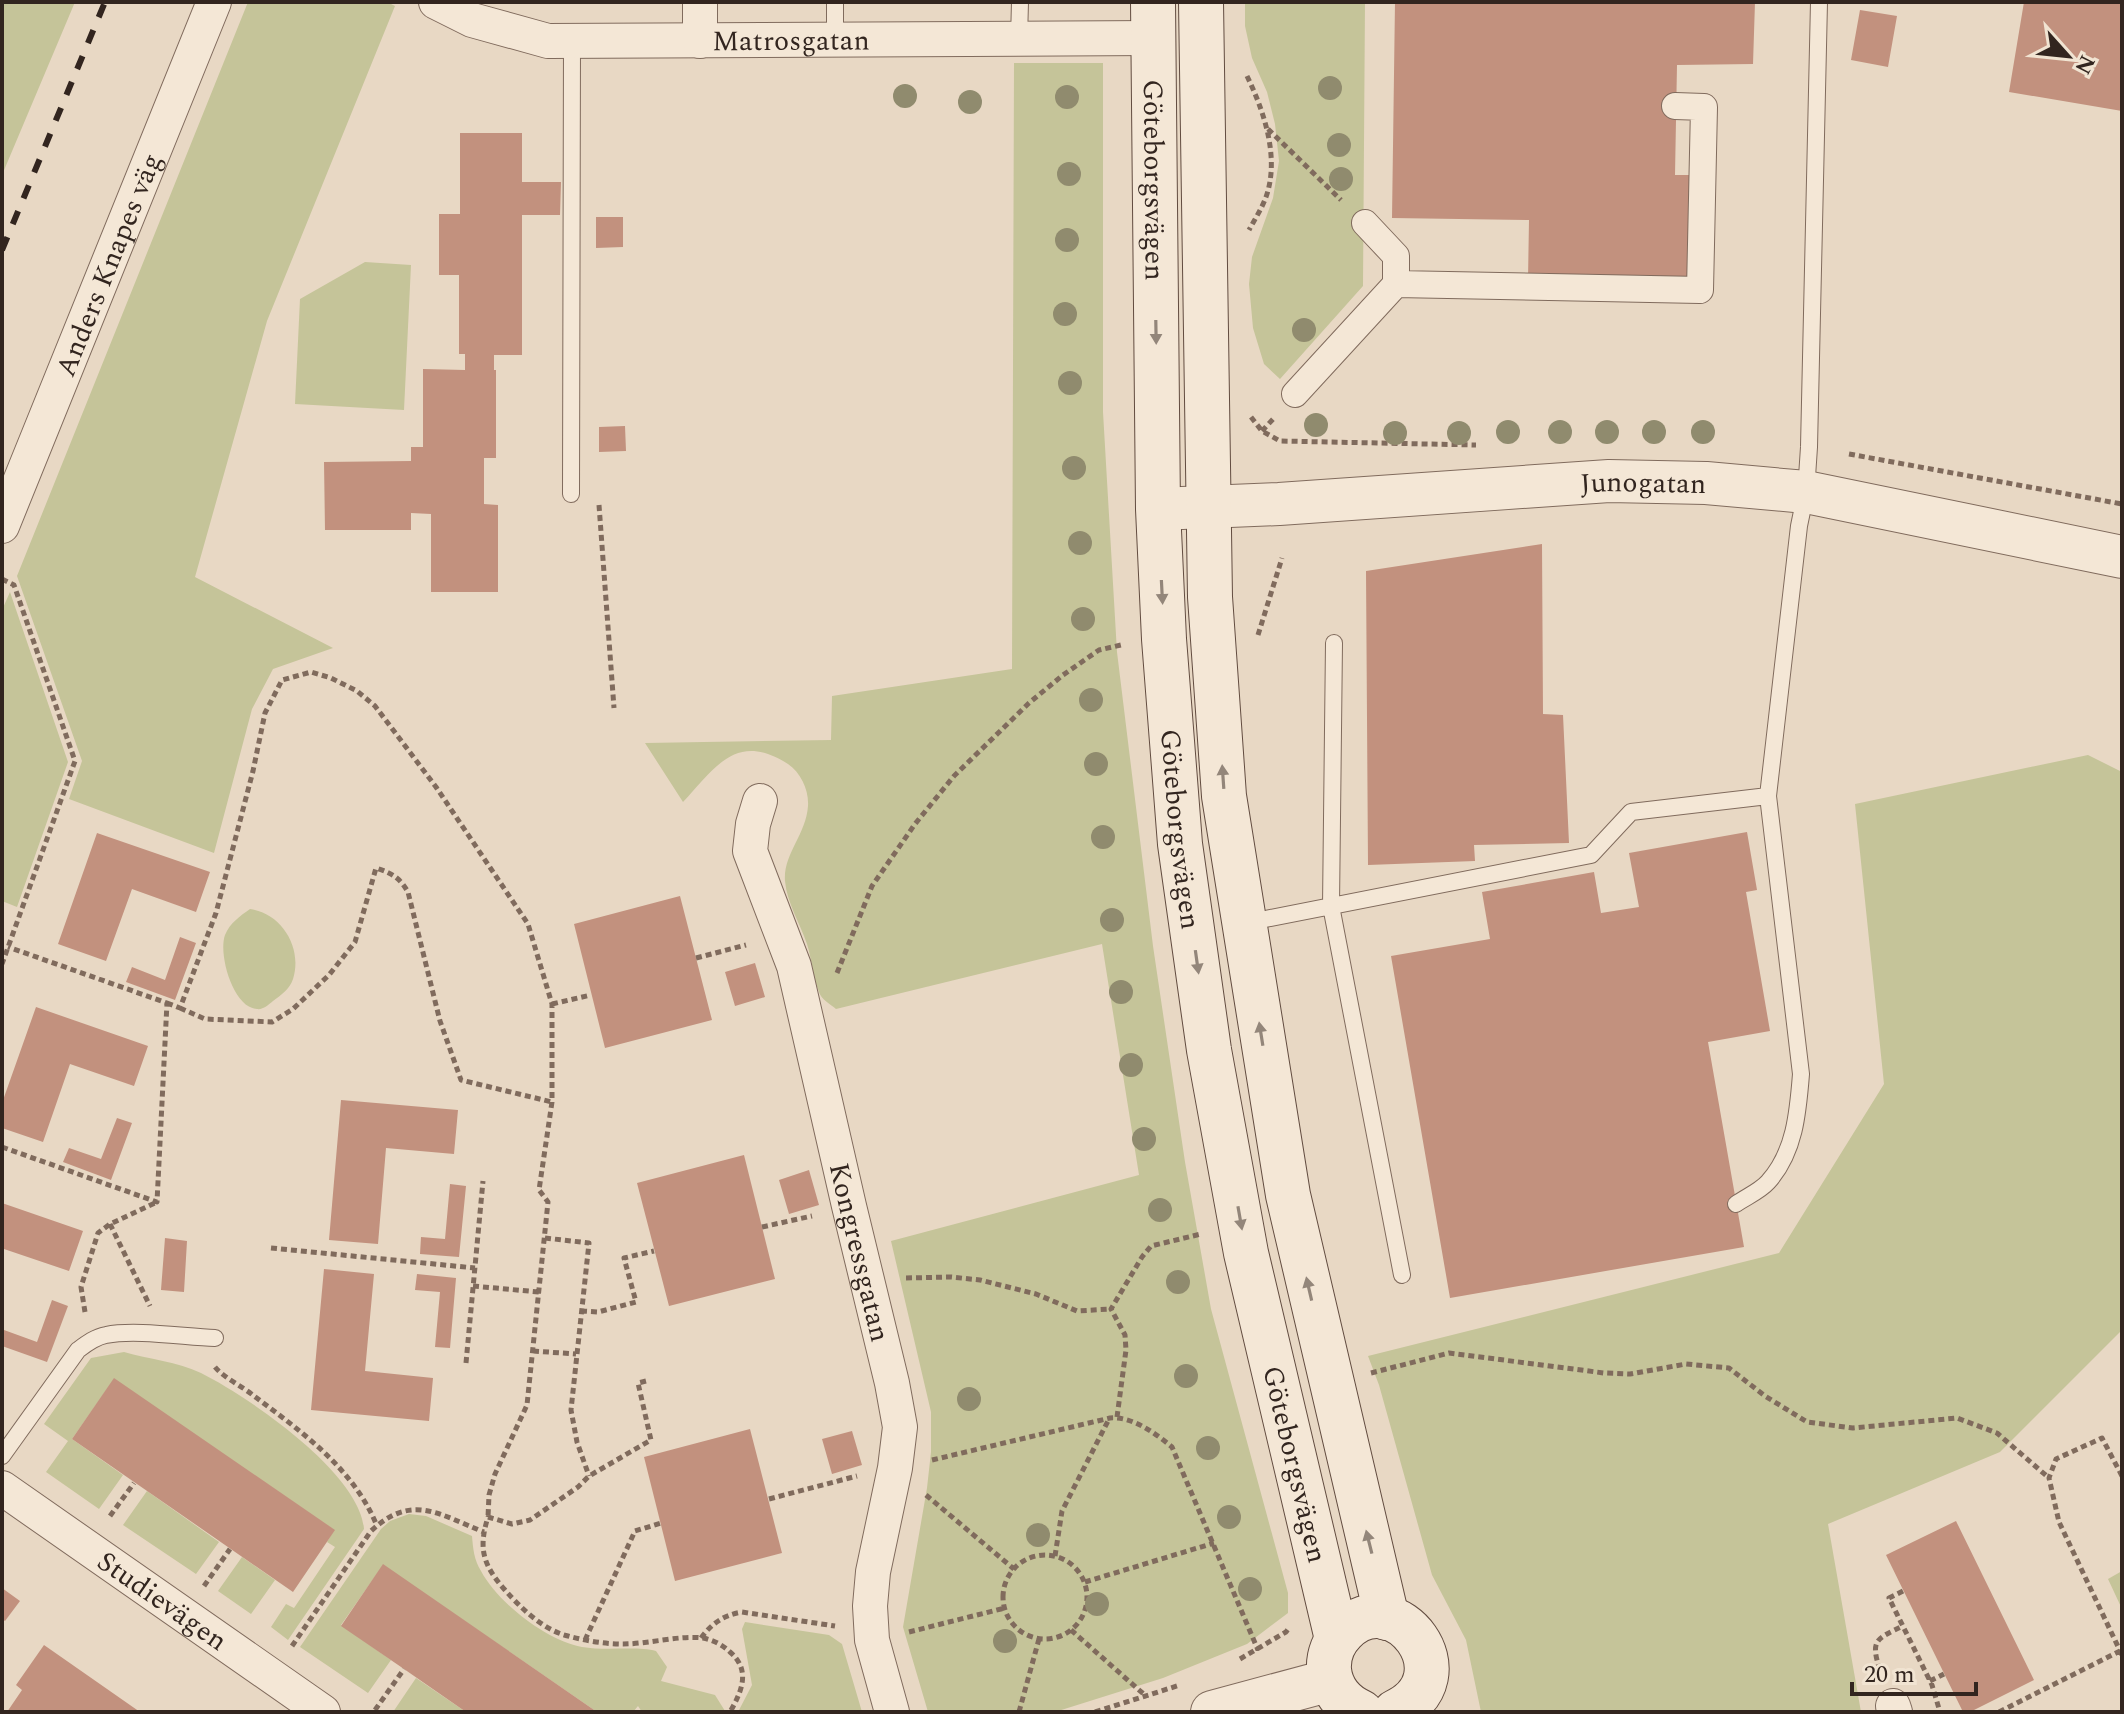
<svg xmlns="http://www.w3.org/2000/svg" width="2124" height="1714" viewBox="0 0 2124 1714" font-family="Spectral,serif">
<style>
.green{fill:#c5c499}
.building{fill:#c2917e}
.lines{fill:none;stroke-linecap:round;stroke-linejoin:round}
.service-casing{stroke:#806b5d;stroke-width:18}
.pedestrian-casing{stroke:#806b5d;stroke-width:28}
.minor-casing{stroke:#806b5d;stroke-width:36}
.tertiary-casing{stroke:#806b5d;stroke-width:44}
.secondary-casing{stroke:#624c40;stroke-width:46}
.path{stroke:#806b5d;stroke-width:5;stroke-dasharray:6 4;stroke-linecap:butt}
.service{stroke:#f4e7d6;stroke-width:16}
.pedestrian{stroke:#f4e7d6;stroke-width:26}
.minor{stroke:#f4e7d6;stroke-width:34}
.tertiary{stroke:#f4e7d6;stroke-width:42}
.secondary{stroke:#f4e7d6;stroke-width:44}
.rail{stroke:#32251f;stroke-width:6;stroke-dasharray:14 14;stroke-linecap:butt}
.tree{fill:#908b6e}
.oneway{fill:#93867a}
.labels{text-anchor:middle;stroke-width:8;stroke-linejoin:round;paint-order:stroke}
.street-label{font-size:28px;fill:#32251f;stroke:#f1e4d2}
</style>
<rect width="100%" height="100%" fill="#e8d8c4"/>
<path class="green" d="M2,2H75L2,175Z
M248,2H387L395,6L267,321L195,577L333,648L273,669L252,709L214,853L69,799L82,761L17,576Z
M1245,2H1365L1363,286L1280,379L1264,364L1253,328L1249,284L1252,257L1273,198L1279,161L1275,124L1267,92L1252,58L1245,26Z
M1014,63H1103V412L1117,652L1153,946L1185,1162L1211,1309L1288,1593V1613L1247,1644L1163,1678L1055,1712H928L903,1627L927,1488L931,1452V1412L891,1241L1139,1175L1102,944L836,1009C830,1004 821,999 819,992C813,977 812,960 807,944C800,923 787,903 785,881C783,854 806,835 808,806C809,790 801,773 788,764C736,731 716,767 683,802L645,743L831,740L832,696L1012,669Z
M365,262L411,265L404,410L295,404L300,299Z
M10,592L68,762L17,907L2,901V610Z
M2088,755L2122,772V1330L2000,1452L1828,1524L1861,1712H1481L1466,1640L1432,1575L1379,1385L1368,1356L1779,1253L1884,1084L1855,804Z
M250,909C281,913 303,947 293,979C290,989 281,995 273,1001C268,1005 263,1010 257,1009C233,1008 218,954 225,935C230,923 240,916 250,909Z
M124,1352C148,1359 178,1362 201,1373C249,1397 360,1473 364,1529L288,1640L271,1627L286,1604L294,1608L335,1547L327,1542L334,1530L114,1379L72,1439L123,1475L99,1509L46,1472L68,1441L44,1424L91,1358Z
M147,1491L219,1542L196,1574L123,1525Z
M409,1514L426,1516L472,1536C473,1548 474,1560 481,1571C498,1603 547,1641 582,1647C604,1651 639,1646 656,1651L667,1667L661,1681L715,1695L725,1711L642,1712L638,1706L633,1712H597L383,1565L341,1625L391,1660L368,1693L300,1647L381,1529L390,1521Z
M242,1557L275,1580L251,1614L218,1591Z
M2122,1571V1609L2108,1579Z
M745,1622L829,1635L842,1644L862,1712H738L752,1685L742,1629Z
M416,1678L466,1712H393Z"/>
<path class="building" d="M1395,2H1755L1753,64L1677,65L1675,175H1693L1691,283L1528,280L1529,220L1392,218Z
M2024,2H2122V111L2009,92Z
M1860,10L1897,16L1888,67L1851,60Z
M460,133H522V182H561L560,215H522V355H494V370H496V458H484V504L498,505V592H431V514L411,513V530H325L324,462L411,461V447H423V369L465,370V354H459V275H439V214H460Z
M596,217H623V247L596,248Z
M625,426L626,451L599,452V427Z
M1542,544L1543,714L1563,715L1569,843L1474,845L1475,861L1368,865L1366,571Z
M1747,832L1757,890L1746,892L1770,1031L1708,1042L1744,1247L1450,1298L1391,956L1490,939L1482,892L1594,872L1601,913L1639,907L1629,853Z
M97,833L210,872L196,912L132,889L106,961L58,944Z
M680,896L712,1020L605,1048L574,924Z
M180,937L196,943L175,1000L126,982L132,967L165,980Z
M755,963L765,997L735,1006L725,972Z
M36,1007L148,1046L134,1086L70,1064L43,1142L2,1128V1103Z
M341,1100L458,1110L454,1154L386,1148L378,1244L329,1240Z
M117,1118L132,1123L111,1180L63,1162L69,1148L101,1159Z
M744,1155L775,1279L669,1306L637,1183Z
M809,1170L819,1205L789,1214L779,1180Z
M450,1184L466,1186L459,1257L420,1254L421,1237L445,1239Z
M2,1203L83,1231L69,1271L4,1249L2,1255Z
M165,1238L187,1241L184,1292L161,1290Z
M324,1269L374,1274L365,1371L433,1378L429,1421L311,1410Z
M417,1274L456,1278L450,1348L435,1347L440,1292L415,1290Z
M52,1300L68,1306L47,1362L2,1346L4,1330L37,1342Z
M114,1378L335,1530L293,1592L72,1439Z
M750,1429L782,1553L675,1581L644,1457Z
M852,1431L862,1465L832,1474L822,1439Z
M1956,1521L2034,1680L1970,1712H1963L1886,1555Z
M383,1564L597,1712H466L404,1669L341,1626Z
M2,1588L20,1601L5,1621L2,1619Z
M44,1645L140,1712H7L22,1690L16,1685Z"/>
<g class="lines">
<defs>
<path id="service" d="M835,2V40
M1019,39L1020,2
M571,494L572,41
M1334,643L1331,906L1402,1275
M1245,923L1591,855L1631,812L1768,796
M1736,1204C1746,1197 1760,1191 1768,1182C1795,1152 1798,1112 1801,1074L1768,796L1799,526L1806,492L1809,447L1819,2
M2,1456L78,1350C86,1344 95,1337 106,1335C135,1329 185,1337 215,1338"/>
<path id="pedestrian" d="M1365,223L1396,256V284
M1295,394L1396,284L1700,290L1704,107L1675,106"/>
<g id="minor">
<path id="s1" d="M436,2L472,20L548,41L1153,38"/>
<path d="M700,2V41"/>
<path id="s2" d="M2,526L214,2"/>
<path id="s3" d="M760,801L753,824L750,851L794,966L849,1206L892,1383L900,1427L895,1468L873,1572L870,1606L872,1640L892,1712"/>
<path id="s4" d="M2,1488L323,1712"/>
<path d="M1893,1706L1895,1712"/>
</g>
<g id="tertiary">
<path id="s5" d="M1158,509L1279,504L1609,481L1706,483L1806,492L2122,557"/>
<path d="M1212,1712L1331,1680"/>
</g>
<g id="secondary">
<path id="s6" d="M1153,2L1158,509L1164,639L1180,844L1209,1050L1246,1253L1337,1639"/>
<path d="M1201,2L1210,597L1224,796L1288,1195L1387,1618"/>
<path d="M1361,1712C1343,1704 1331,1689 1329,1670C1328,1655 1334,1641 1344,1631C1395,1579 1470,1677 1395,1712"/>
</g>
</defs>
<use href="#service" class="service-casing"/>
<use href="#pedestrian" class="pedestrian-casing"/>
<use href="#minor" class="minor-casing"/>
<use href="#tertiary" class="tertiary-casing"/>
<use href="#secondary" class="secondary-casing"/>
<path class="path" d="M1247,76C1264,111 1280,158 1266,197C1262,208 1255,219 1249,230
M1268,129L1341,200
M1251,417L1262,431L1280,441L1476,445
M1262,431L1275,417
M1849,454L2122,504
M599,505L614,708
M2,579L14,585L75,761L2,964
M1258,635L1282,558
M696,958L746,945
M837,973L872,886L915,824L954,776L1029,703L1063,675L1099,650L1121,645
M167,1003L180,1008L216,913L253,771L265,713L282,680L311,672L331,678L357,691L375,706L436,787L528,924L552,1004V1102L539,1190L548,1202L527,1405L495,1474L489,1495L488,1517
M552,1004L591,995
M180,1008L205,1019L272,1022L293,1009L329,975L355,942L376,868C392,873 400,878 408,892L440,1021L461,1080L552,1102
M2,1147L157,1202L167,1003L8,947
M110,1224L150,1306
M762,1227L812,1216
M545,1238L589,1243L571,1410L577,1442L589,1476
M271,1248L475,1268
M906,1278L951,1277L980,1280L1036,1294L1077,1311L1111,1309
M473,1286L539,1292
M581,1311L598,1312L636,1302L624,1258L654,1251
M85,1312L81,1287L98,1233L110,1224L157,1202
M533,1351L576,1354
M466,1363L483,1181
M215,1367C224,1378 242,1386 254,1396C302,1432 354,1469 377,1526
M1371,1373L1449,1353L1604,1373L1630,1374L1686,1364L1729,1368L1765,1396L1807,1422L1853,1428L1957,1418L1997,1433L2049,1478
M646,1381L638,1383L651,1440L589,1476L578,1487L530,1520L512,1524L488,1517C478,1549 483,1565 505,1590C521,1608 543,1630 568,1636C586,1641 605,1644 623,1644C648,1644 680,1635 703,1638C713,1640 723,1645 730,1652C751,1670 742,1691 730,1712
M1117,1417L1126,1350L1125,1335L1111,1309L1142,1257L1151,1246L1201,1234
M932,1460L1110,1418C1132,1416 1155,1433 1172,1447L1258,1650
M2122,1476L2102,1438L2056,1459L2049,1478L2059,1522L2122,1655
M926,1495L1014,1569
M769,1499L857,1476
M110,1516L134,1483
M1003 1597a42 42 0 1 1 84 0a42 42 0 1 1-84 0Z
M1055,1556L1062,1511L1109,1419
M1085,1582L1214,1543
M204,1586L230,1549
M1903,1591L1889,1598L1932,1685L1940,1712
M1071,1630L1147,1697
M909,1632L1005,1608
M701,1638C712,1623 724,1615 742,1612L835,1626
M585,1640L635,1531L661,1523
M292,1646L371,1531C412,1493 438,1514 484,1532
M1240,1659L1286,1632L1289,1628
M1880,1670C1870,1640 1876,1639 1903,1626
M1930,1681L1944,1674
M375,1710L404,1669
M1019,1712L1039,1639
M1095,1712L1180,1685
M1999,1712L2120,1651"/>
<use href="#service" class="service"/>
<use href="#pedestrian" class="pedestrian"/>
<use href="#minor" class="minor"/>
<use href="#tertiary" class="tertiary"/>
<use href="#secondary" class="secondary"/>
<path class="rail" d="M2,250L105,2"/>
</g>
<g class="tree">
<circle cx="1330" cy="88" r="12"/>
<circle cx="905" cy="96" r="12"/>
<circle cx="1067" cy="97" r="12"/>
<circle cx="970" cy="102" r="12"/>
<circle cx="1339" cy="145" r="12"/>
<circle cx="1069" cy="174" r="12"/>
<circle cx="1341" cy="179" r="12"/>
<circle cx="1067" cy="240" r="12"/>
<circle cx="1065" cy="314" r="12"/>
<circle cx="1304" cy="330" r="12"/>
<circle cx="1070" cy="383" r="12"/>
<circle cx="1316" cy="425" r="12"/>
<circle cx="1508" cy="432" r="12"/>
<circle cx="1560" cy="432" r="12"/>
<circle cx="1607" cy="432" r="12"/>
<circle cx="1654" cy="432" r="12"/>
<circle cx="1703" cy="432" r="12"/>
<circle cx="1395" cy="433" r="12"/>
<circle cx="1459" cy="433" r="12"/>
<circle cx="1074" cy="468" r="12"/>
<circle cx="1080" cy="543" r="12"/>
<circle cx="1083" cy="619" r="12"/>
<circle cx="1091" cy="700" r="12"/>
<circle cx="1096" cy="764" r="12"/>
<circle cx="1103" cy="837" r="12"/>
<circle cx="1112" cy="920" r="12"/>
<circle cx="1121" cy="992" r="12"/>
<circle cx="1131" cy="1065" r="12"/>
<circle cx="1144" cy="1139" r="12"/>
<circle cx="1160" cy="1210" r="12"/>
<circle cx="1178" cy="1282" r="12"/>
<circle cx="1186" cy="1376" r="12"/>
<circle cx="969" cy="1399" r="12"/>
<circle cx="1208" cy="1448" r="12"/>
<circle cx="1229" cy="1517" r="12"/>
<circle cx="1038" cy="1535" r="12"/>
<circle cx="1250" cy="1589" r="12"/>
<circle cx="1097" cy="1604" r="12"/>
<circle cx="1005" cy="1641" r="12"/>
</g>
<defs><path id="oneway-solid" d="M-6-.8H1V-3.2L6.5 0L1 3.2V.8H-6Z" transform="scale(2)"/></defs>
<g class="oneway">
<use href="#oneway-solid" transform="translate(1156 332) rotate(89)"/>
<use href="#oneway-solid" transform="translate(1162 592) rotate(87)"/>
<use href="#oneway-solid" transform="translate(1223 777) rotate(-94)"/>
<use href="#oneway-solid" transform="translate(1197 962) rotate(82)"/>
<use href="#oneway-solid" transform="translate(1261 1034) rotate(-99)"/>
<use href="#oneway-solid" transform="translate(1240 1218) rotate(80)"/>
<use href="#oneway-solid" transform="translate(1309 1289) rotate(-103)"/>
<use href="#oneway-solid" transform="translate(1369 1542) rotate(-104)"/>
</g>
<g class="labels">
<g class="street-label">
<text dy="10" stroke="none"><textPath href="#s1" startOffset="362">Matrosgatan</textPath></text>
<text dy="10" stroke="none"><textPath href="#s6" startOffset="178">Göteborgsvägen</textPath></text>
<text dy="10" stroke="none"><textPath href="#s2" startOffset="282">Anders Knapes väg</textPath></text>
<text dy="10" stroke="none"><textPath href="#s5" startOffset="486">Junogatan</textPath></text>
<text dy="10" stroke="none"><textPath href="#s6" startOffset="828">Göteborgsvägen</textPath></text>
<text dy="10" stroke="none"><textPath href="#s3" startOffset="468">Kongressgatan</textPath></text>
<text dy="10" stroke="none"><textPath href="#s6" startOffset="1474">Göteborgsvägen</textPath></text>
<text dy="10" stroke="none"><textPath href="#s4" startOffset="196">Studievägen</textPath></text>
</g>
</g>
<rect width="2124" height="1714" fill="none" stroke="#32251f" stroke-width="8"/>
<g transform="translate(2068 56) rotate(117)" stroke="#f1e4d2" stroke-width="6" paint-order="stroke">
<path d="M0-6L14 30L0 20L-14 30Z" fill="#32251f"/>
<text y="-12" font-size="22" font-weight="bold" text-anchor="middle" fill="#32251f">N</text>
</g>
<path d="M1852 1682v12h124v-12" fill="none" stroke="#32251f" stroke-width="4"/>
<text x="1864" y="1682" font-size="24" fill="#32251f" stroke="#f1e4d2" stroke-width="6" paint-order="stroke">20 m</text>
</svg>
